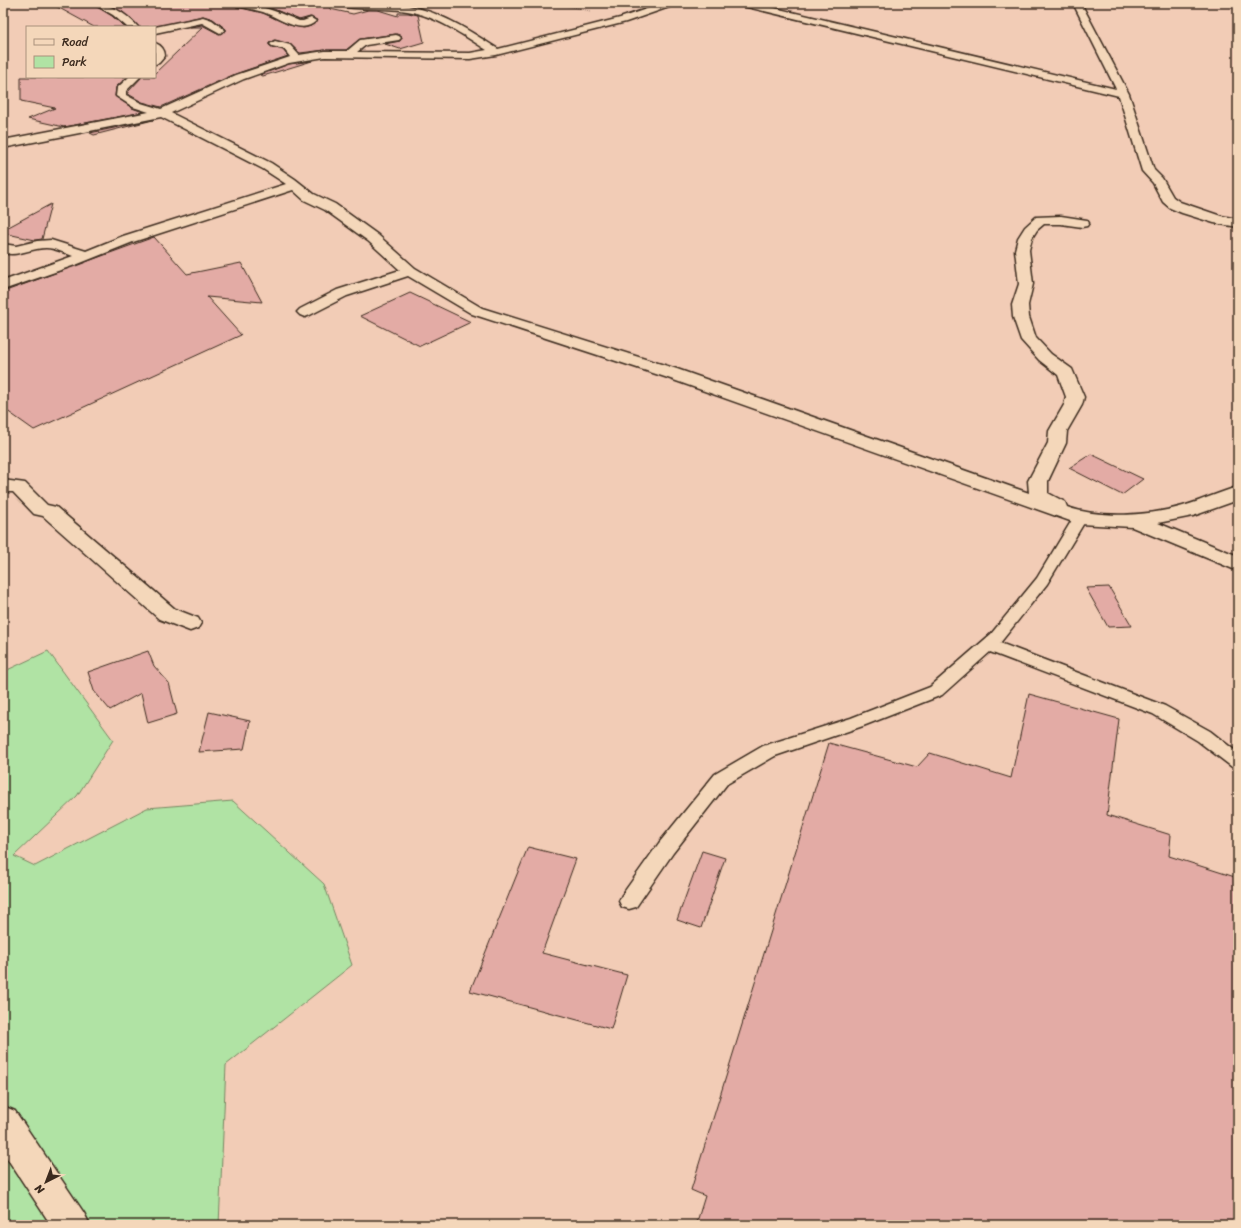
<svg xmlns="http://www.w3.org/2000/svg" width="1241" height="1228" viewBox="0 0 1241 1228" font-family="Sriracha,sans-serif">
<style>
.green{fill:#b0e3a4;stroke:#768661}
.building{fill:#e3aba5;stroke:#3b2a1e}
.lines{fill:none;stroke-linecap:round;stroke-linejoin:round}
.lane-casing{stroke:#3b2a1e;stroke-width:3}
.street-casing{stroke:#3b2a1e;stroke-width:3}
.path{stroke:#3b2a1e;stroke-width:1;stroke-dasharray:0.5 1.5;stroke-linecap:butt}
.lane{fill:#f4d7ba;fill-rule:evenodd}
.street{fill:#f4d7ba;fill-rule:evenodd}
</style>
<rect width="100%" height="100%" fill="#f2ccb6"/>
<filter id="ink" filterUnits="userSpaceOnUse"><feTurbulence type="fractalNoise" baseFrequency=".025" numOctaves="2"/><feDisplacementMap in="SourceGraphic" scale="8" xChannelSelector="R" yChannelSelector="G"/><feConvolveMatrix kernelMatrix="1 2 1 2 8 2 1 2 1" color-interpolation-filters="sRGB"/></filter>
<g filter="url(#ink)">
<path class="green" d="M48,651L113,740L77,796L14,856L35,866L147,808L233,801L324,884L352,965L226,1065L219,1225H3V672Z"/>
<path class="building" d="M50,3H91L112,16L125,27H94Z
M103,3H230L232,6L263,13L289,25L304,28L311,26L317,20L310,17L299,20L274,9L250,3H329L330,9L353,14L368,10H378L398,16V13H408L418,15L424,42L400,49L385,44L400,41L402,37L396,34L360,39L346,50H325L300,53L290,44L274,40L269,43V45L272,47L283,50L288,56L235,74L161,107L142,102L128,94V92L142,77H155V73L203,27H190L202,25L219,34L226,31V29L213,19L203,16L154,27H139L123,12Z
M312,61L263,76L260,75L289,64Z
M21,77H127L116,87L115,96L132,108L143,112L64,127L28,119L55,108L21,101Z
M153,120L94,135L90,133L152,120Z
M51,204L42,239L35,240L3,233V230Z
M154,237L187,274L241,263L262,302L207,297L241,335L34,430L3,408V292Z
M410,293L471,322L420,346L360,316Z
M1091,454L1143,479L1122,495L1069,468Z
M1109,587L1132,626L1108,627L1086,588Z
M148,651L154,666L169,683L177,714L148,723L141,693L110,710L94,691L88,672Z
M1029,694L1119,719L1107,815L1171,835L1169,856L1238,878V1225H696L705,1196L691,1190L829,743L917,767L930,753L1011,778Z
M209,712L250,721L244,749L199,752Z
M528,847L576,859L542,953L627,975L611,1029L470,991Z
M702,851L725,858L701,928L677,920Z"/>
<g class="lines">
<defs>
<path id="lane" d="M1080,514L1085,515L1087,518L1047,584L1000,643L1165,706L1210,731L1238,753V769L1232,767L1198,741L1153,714L990,652L942,695L863,726L775,756L727,784L673,853L636,907L629,909L622,907L619,901L622,895L659,843L715,774L763,746L851,718L930,687L991,634L1037,578L1075,515Z"/>
<path id="street" d="M92,3C109,3 126,13 138,27H127L113,15Z
M231,3C256,3 276,11 299,21H303L311,18L316,21C302,36 278,17 263,12C253,9 242,7 232,5Z
M335,3C363,3 394,1 421,9C449,17 473,33 498,49L620,18L664,3H676L675,5L626,22L496,55L470,59L325,57L289,63L244,79L171,113L271,163L295,179L314,194L335,204L378,235L415,268L482,308L677,369L1029,493L1028,481L1048,443L1049,431L1064,405L1066,397L1058,375L1039,360L1021,340L1013,317L1012,305L1019,284L1015,250L1018,238L1025,227L1036,217L1061,216L1087,220L1089,223L1087,226L1082,227L1061,224H1044L1037,230L1032,238L1029,250L1033,284L1028,305L1029,317L1036,338L1051,354L1072,369L1084,397L1082,405L1067,431L1066,443L1048,481V493L1065,502L1067,507C1101,519 1148,516 1183,506C1201,501 1219,492 1238,487V500L1193,516L1158,523L1238,556V571L1132,527L1080,524L1073,522L665,377L472,314L408,276L347,296L310,315L305,317L300,315L297,312L300,309L337,290L400,270L368,241L325,210L304,200L293,190L133,242L78,264L3,290V281L73,256C64,253 55,248 46,248C30,248 19,257 3,253V244L16,246L37,241L51,240L86,251L123,236L286,184L263,169L161,117L3,148V140L149,112L133,107L116,96L117,88L129,77H140L126,91V95L141,103L161,109L236,75L290,57L284,49L272,46L270,44L275,41L290,45L299,55L325,51H347L360,40L396,35L399,36L401,38L399,40L366,45L357,52L470,53L487,50C463,35 436,16 407,11C384,7 359,11 336,5Z
M739,3H754L1116,89L1073,3H1081L1129,94L1154,170L1162,178L1173,197L1180,202L1221,216L1238,219V227L1214,223L1182,213L1170,208L1163,202L1153,183L1142,171L1119,96L743,6Z
M203,17L212,20L225,30L220,33L202,23L155,33V27Z
M155,43C161,45 165,50 165,56L159,63L155,64Z
M3,480L25,483L47,505L56,507L175,609L198,618L201,623L198,628L190,631L159,619L43,516L34,514L13,492H3Z
M3,1106L15,1111L84,1213L90,1225H51L3,1152Z"/>
</defs>
<use href="#lane" class="lane-casing"/>
<use href="#street" class="street-casing"/>
<path class="path" d="M556,3L590,11"/>
<use href="#lane" class="lane"/>
<use href="#street" class="street"/>
</g>
</g>
<rect width="1241" height="1228" fill="none" stroke="#f4d7ba" stroke-width="16"/>
<rect x="8" y="8" width="1225" height="1212" fill="none" stroke="#3b2a1e" stroke-width="1.5" filter="url(#ink)"/>
<rect x="26" y="26" width="130" height="52" fill="#f4d7ba" stroke="#aa927c"/>
<rect x="34" y="39" width="20" height="6" fill="#f4d7ba" stroke="#aa927c"/>
<text x="62" y="46" font-size="12" fill="#3b2a1e">Road</text>
<rect x="34" y="56" width="20" height="12" fill="#b0e3a4" stroke="#aa927c"/>
<text x="62" y="66" font-size="12" fill="#3b2a1e">Park</text>
<g transform="translate(46 1182) rotate(222)" stroke="#f4d7ba" stroke-width="3" paint-order="stroke">
<path d="M0-3L7 15L0 10L-7 15Z" fill="#3b2a1e"/>
<text y="-6" font-size="11" font-weight="bold" text-anchor="middle" fill="#3b2a1e">N</text>
</g>
</svg>
